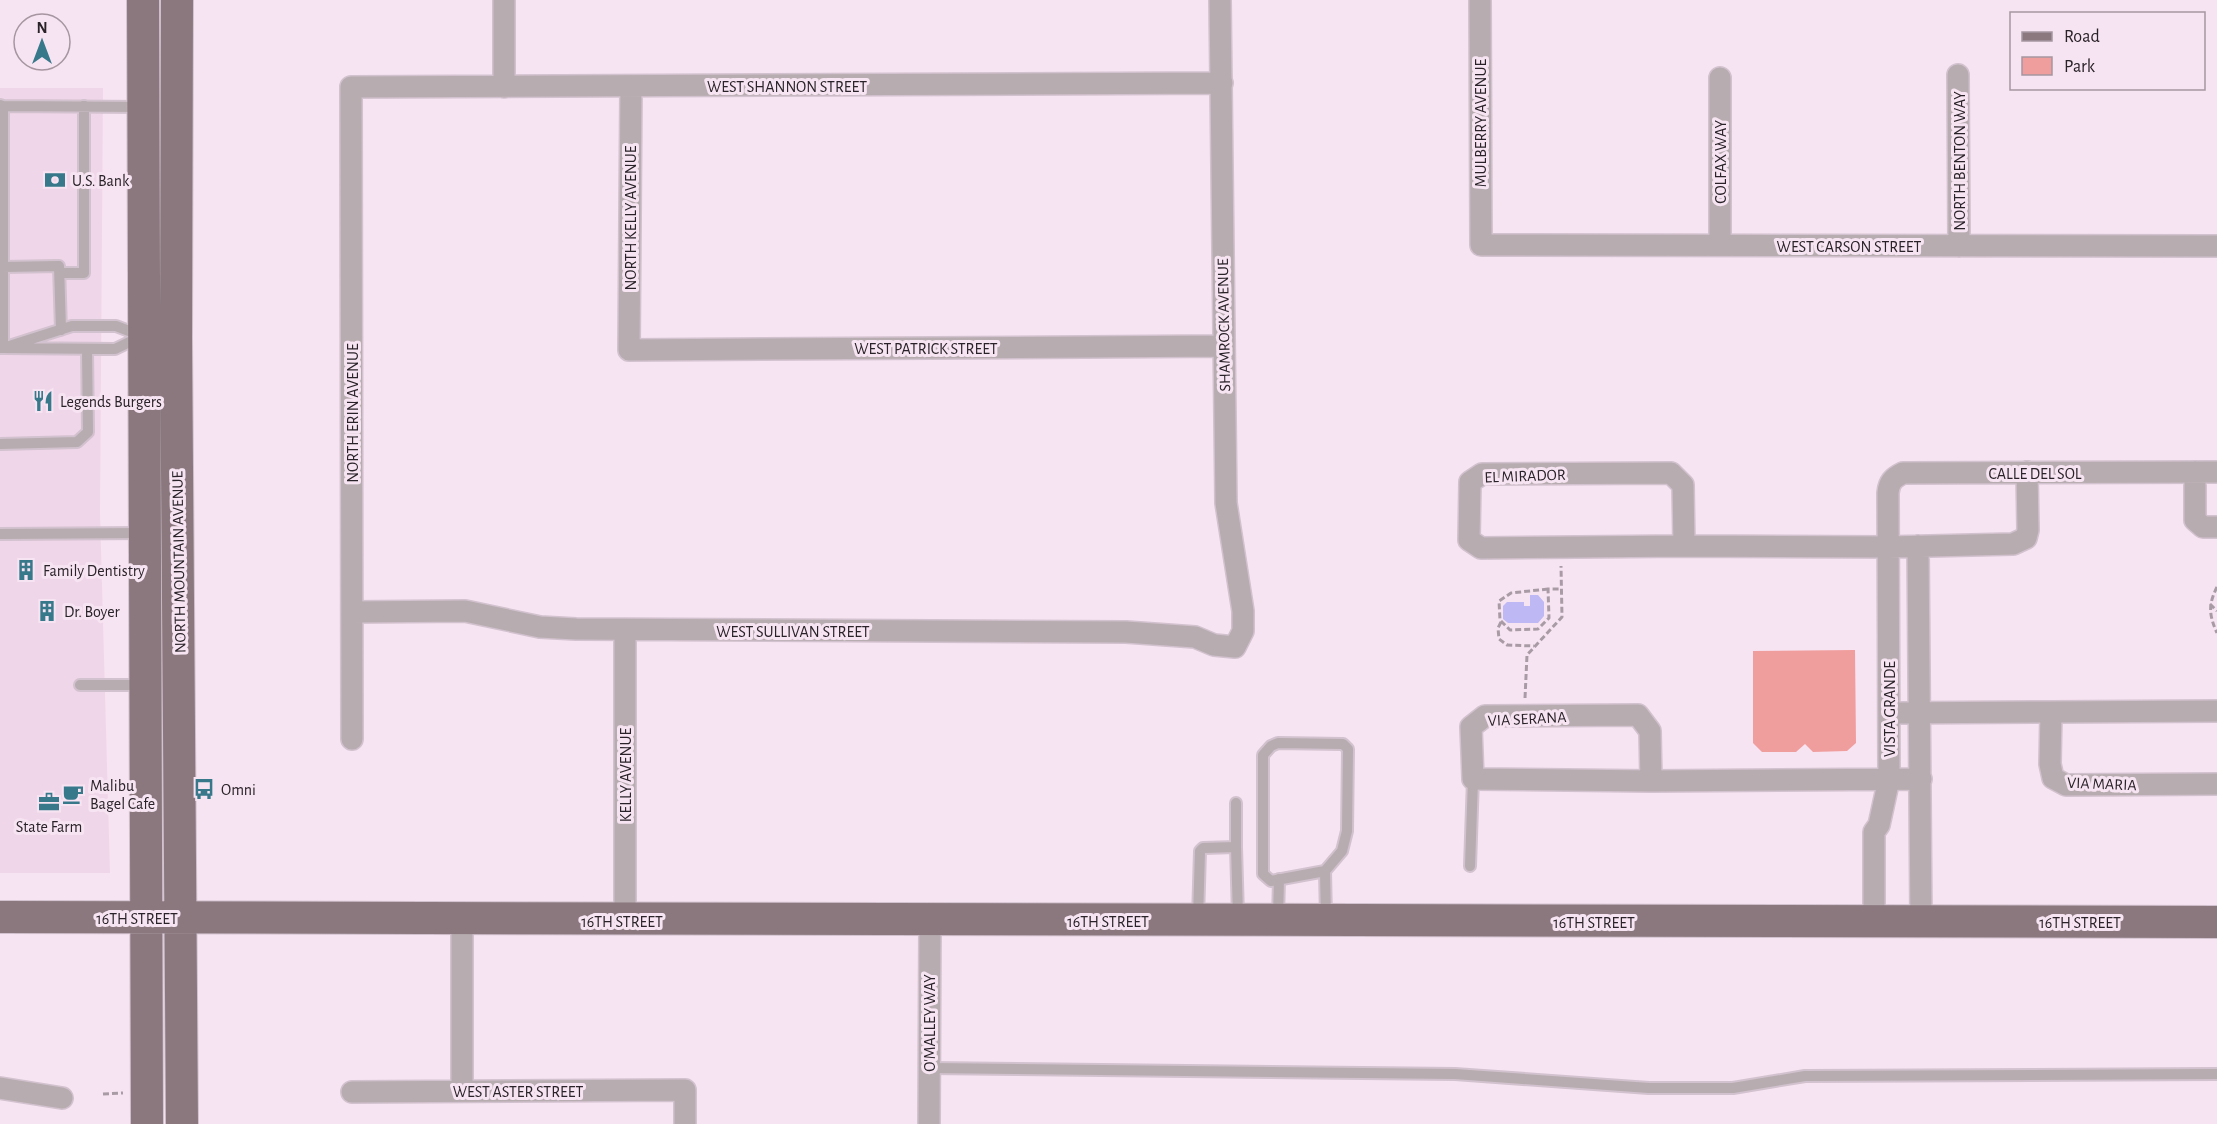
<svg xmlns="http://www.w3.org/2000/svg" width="2217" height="1124" viewBox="0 0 2217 1124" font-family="'Alegreya Sans',sans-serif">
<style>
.built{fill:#f0d6e9}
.green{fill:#f09e9d}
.water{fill:#beb9f4}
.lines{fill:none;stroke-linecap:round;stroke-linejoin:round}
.service-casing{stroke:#d2c1ce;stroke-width:14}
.minor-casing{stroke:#d2c1ce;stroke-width:24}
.primary-casing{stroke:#d2c1ce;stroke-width:34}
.path{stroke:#a99ba6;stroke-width:3;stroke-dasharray:6 3;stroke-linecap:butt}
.service{stroke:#b7acaf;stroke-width:10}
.minor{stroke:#b7acaf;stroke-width:21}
.primary{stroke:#8a787e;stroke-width:32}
.labels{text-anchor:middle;stroke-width:6;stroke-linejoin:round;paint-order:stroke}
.street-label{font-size:16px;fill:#292228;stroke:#f7e4f2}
.poi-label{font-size:16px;fill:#292228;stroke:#f7e4f2;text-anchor:start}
</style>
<rect width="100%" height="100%" fill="#f7e4f2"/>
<path class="built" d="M0,88H103L100,513L110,873H0Z"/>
<path class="green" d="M1855,650L1856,743L1847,751L1813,752L1805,744L1796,752H1762L1753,743V651Z"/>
<path class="water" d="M1530,595H1538L1544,602V616L1538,623H1508L1503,619V606L1507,602H1524V606H1530Z"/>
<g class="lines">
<defs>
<path id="service" d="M0,105L3,106V348H0
M3,106L142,107
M3,267L59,266L61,330
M61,273H84V106
M72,326H116L142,336L115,349L3,348Z
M0,444L77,442L88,432L87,350
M0,534L144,533
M80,685H142
M1236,803V847
M1470,866L1473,779
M1325,871L1271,881L1263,874V755L1271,746L1278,743L1343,744L1348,749L1347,831L1342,851L1325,871L1326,918
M1198,918L1200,851L1203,848L1236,847L1238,916
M1278,918L1279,879
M929,1068L1455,1074L1649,1088H1733L1805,1076L2217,1074"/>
<path id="minor" d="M1480,0L1481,245L2217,246
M1958,75L1959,246
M1720,78V245
M631,86L629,350L1223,346
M504,87V0
M2195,472V520L2203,527H2217
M1671,473L1683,485L1684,546L1481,548L1469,540L1470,482L1482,474Z
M1684,546L1889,547L2013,544L2026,538L2028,530L2027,472
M1918,546L1921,922
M352,612L465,611L540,627L576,629L1126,632L1195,637L1214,645L1235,647L1243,631V611L1226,503L1220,0
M2217,711L2051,712L2050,764L2053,778L2066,785L2217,784
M1889,713L2051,712
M1638,715L1650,731L1651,781L1473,779L1471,727L1485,716Z
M352,739L351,87L1222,83
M1651,781L1921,779
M462,920V1091
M625,920V630
M1874,922V832L1879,825L1889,779L1888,493C1889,482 1893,478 1903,473L2217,472
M0,1088L62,1098
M352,1092L685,1090V1124
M929,1124L930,921"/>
<path id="primary" d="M143,0L147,1124
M177,0L176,338L182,1124
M0,917L2217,922"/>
</defs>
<use href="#service" class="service-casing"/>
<use href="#minor" class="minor-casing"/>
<use href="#primary" class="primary-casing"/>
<path class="path" d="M2217,587C2208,605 2209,615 2217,633
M1548,589L1511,593L1499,601L1500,620L1510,630L1538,629L1549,618L1548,589H1561
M2210,604L2217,611
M1501,622L1498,628L1499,639L1507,645L1534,646
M1525,698L1527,655L1562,617L1561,566
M103,1094L123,1093"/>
<use href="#service" class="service"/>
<use href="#minor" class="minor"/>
<use href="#primary" class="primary"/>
</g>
<defs>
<symbol id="bank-bare" viewBox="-9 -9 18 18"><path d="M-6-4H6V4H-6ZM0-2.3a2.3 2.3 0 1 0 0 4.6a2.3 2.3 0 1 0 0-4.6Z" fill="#37788b" stroke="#f7e4f2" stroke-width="2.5" paint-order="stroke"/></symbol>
<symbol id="restaurant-bare" viewBox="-9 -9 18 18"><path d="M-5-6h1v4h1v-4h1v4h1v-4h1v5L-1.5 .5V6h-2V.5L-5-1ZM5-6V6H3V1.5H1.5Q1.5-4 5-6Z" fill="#37788b" stroke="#f7e4f2" stroke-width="2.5" paint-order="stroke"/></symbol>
<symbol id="building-bare" viewBox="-9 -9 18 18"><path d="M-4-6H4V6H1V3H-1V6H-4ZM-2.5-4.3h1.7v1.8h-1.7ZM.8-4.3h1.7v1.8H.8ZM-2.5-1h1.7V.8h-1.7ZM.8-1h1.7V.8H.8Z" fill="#37788b" stroke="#f7e4f2" stroke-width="2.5" paint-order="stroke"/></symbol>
<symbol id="bus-bare" viewBox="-9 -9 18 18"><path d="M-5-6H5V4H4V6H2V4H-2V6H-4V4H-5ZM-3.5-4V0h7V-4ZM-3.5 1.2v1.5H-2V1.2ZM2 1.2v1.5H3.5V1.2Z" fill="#37788b" stroke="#f7e4f2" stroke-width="2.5" paint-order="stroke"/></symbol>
<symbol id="cafe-bare" viewBox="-9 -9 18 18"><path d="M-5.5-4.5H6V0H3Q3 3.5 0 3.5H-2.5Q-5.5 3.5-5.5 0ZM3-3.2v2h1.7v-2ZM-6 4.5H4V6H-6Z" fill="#37788b" stroke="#f7e4f2" stroke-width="2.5" paint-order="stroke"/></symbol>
<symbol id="office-bare" viewBox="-9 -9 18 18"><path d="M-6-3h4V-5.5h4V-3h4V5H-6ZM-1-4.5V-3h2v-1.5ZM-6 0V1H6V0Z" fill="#37788b" stroke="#f7e4f2" stroke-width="2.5" paint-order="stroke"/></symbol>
</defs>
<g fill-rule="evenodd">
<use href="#bank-bare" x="40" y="165" width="30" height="30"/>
<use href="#restaurant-bare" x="28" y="386" width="30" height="30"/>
<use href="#building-bare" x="11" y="555" width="30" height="30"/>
<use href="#building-bare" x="32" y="596" width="30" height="30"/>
<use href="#bus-bare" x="189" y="774" width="30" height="30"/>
<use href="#cafe-bare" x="58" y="779" width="30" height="30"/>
<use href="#office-bare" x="34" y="787" width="30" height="30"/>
</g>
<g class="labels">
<g class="street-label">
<text x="787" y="92">WEST SHANNON STREET</text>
<text transform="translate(1480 123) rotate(-90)" y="6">MULBERRY AVENUE</text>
<text transform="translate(1959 161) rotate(-90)" y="6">NORTH BENTON WAY</text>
<text transform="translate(1720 162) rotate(-90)" y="6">COLFAX WAY</text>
<text transform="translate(630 218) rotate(-90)" y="6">NORTH KELLY AVENUE</text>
<text x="1849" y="252">WEST CARSON STREET</text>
<text transform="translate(1223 325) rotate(-91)" y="6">SHAMROCK AVENUE</text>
<text x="926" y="354">WEST PATRICK STREET</text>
<text transform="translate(352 413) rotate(-90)" y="6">NORTH ERIN AVENUE</text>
<text x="2035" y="479">CALLE DEL SOL</text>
<text transform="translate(1525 475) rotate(-2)" y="6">EL MIRADOR</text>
<text transform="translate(178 562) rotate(-91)" y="6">NORTH MOUNTAIN AVENUE</text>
<text x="793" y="637">WEST SULLIVAN STREET</text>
<text transform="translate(1889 709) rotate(-90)" y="6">VISTA GRANDE</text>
<text transform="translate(1527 718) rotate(-3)" y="6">VIA SERANA</text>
<text transform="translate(625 775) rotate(-90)" y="6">KELLY AVENUE</text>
<text transform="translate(2102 783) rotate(2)" y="6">VIA MARIA</text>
<text x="137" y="924">16TH STREET</text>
<text x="622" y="927">16TH STREET</text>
<text x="1108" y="927">16TH STREET</text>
<text x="1594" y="928">16TH STREET</text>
<text x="2080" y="928">16TH STREET</text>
<text transform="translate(929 1023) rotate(-90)" y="6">O'MALLEY WAY</text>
<text x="518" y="1097">WEST ASTER STREET</text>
</g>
<g class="poi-label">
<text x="72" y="186">U.S. Bank</text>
<text x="60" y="407">Legends Burgers</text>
<text x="43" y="576">Family Dentistry</text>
<text x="64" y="617">Dr. Boyer</text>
<text x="90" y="791">Malibu<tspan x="90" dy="18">Bagel Cafe</tspan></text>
<text x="221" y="795">Omni</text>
<text x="49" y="832" text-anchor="middle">State Farm</text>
</g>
</g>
<rect x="2010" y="12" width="195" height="78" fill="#f7e4f2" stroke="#a596a1" stroke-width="1.5"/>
<rect x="2022" y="32" width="30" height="9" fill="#8a787e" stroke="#a596a1" stroke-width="1.5"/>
<text x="2064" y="42" font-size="18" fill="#292228">Road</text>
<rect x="2022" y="57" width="30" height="18" fill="#f09e9d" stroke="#a596a1" stroke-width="1.5"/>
<text x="2064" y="72" font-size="18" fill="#292228">Park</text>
<g transform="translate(42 42)"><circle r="28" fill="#f7e4f2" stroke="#a596a1" stroke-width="1.5"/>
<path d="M0-4.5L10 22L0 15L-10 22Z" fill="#37788b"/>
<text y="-9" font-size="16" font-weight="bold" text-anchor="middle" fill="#292228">N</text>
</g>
</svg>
